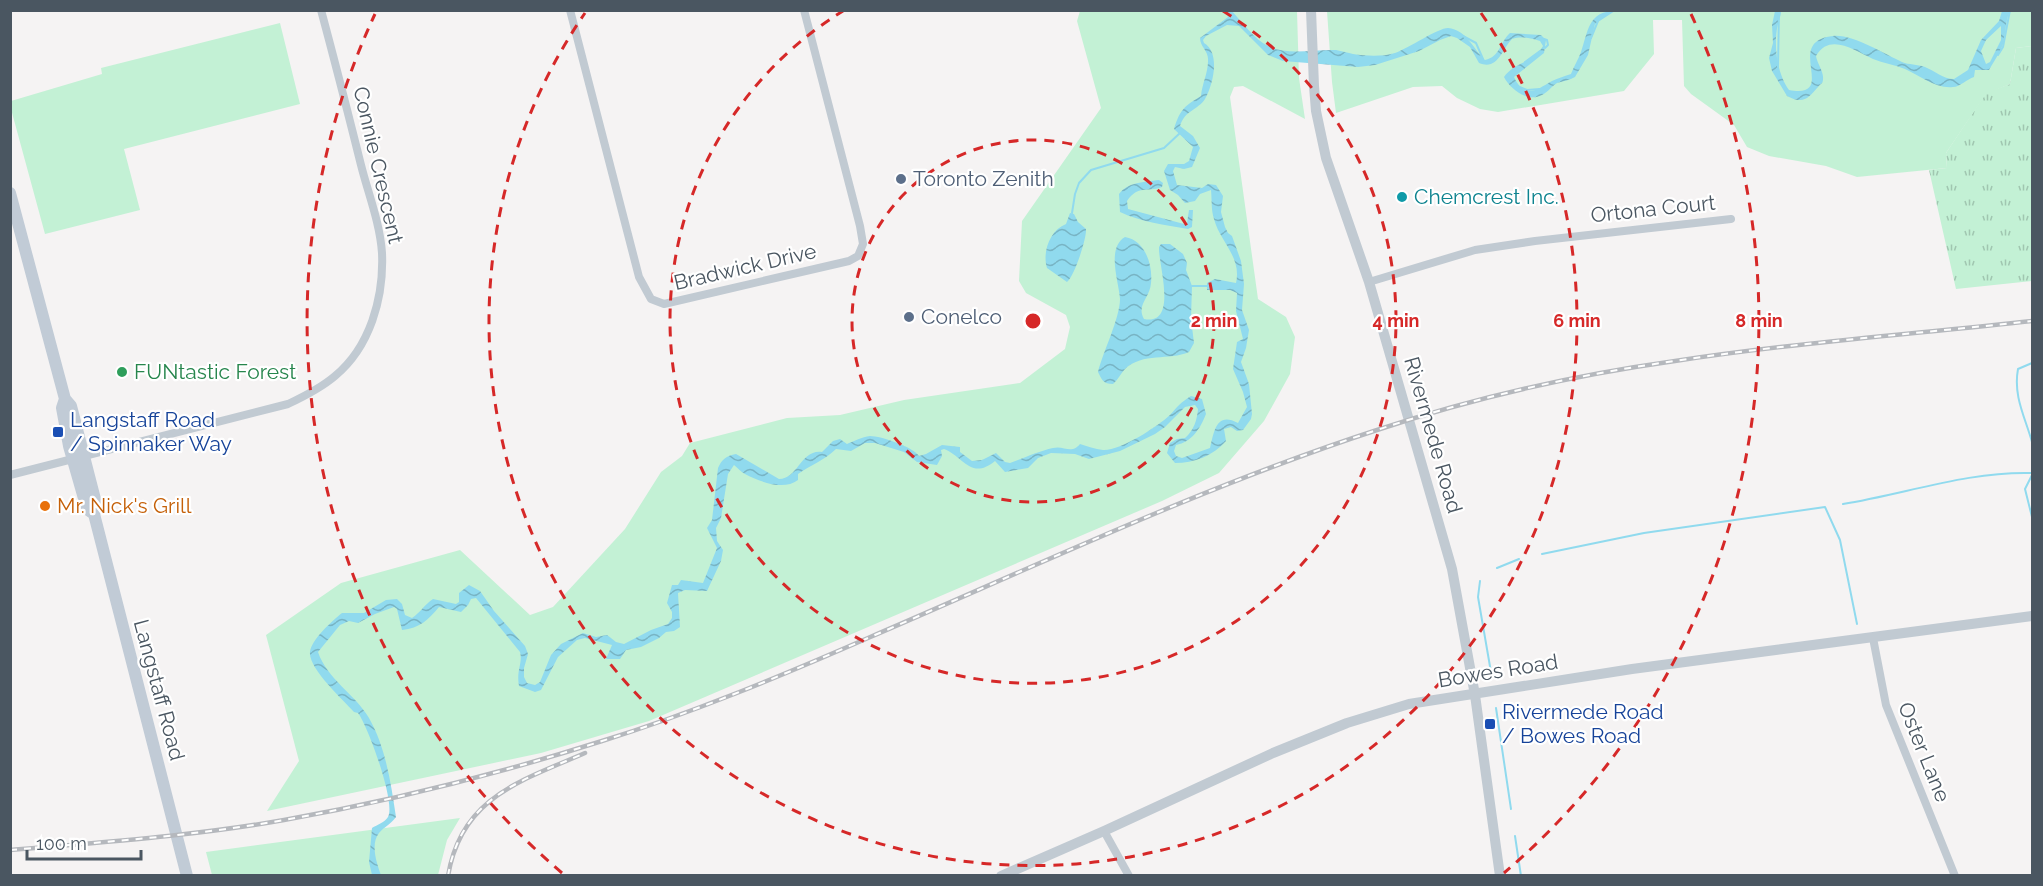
<svg xmlns="http://www.w3.org/2000/svg" width="2043" height="886" viewBox="0 0 2043 886" font-family="Raleway,sans-serif">
<style>
.grass{fill:url(#grass-tufts)}
.green{fill:#c3f1d5}
.water{fill:url(#water-waves);fill-rule:evenodd}
.lines{fill:none;stroke-linecap:round;stroke-linejoin:round}
.stream{stroke:#90daee;stroke-width:2}
.minor{stroke:#c1cad2;stroke-width:8}
.tertiary{stroke:#c1cad2;stroke-width:10}
.secondary{stroke:#c1cbd6;stroke-width:12}
.rail-casing{stroke:#b5b8bd;stroke-width:4.5}
.rail{stroke:#fff;stroke-width:2;stroke-dasharray:7;stroke-linecap:butt}
.ring{fill:none;stroke:#d62828;stroke-width:3;stroke-dasharray:10 8}
.service-dot{fill:#5c6f8a;stroke:#fff;stroke-width:2}
.culture-dot{fill:#0f9aa8;stroke:#fff;stroke-width:2}
.leisure-dot{fill:#2e9e5b;stroke:#fff;stroke-width:2}
.transit-dot{fill:#1a4fb4;stroke:#fff;stroke-width:2}
.food-dot{fill:#e8710a;stroke:#fff;stroke-width:2}
.labels{text-anchor:middle;stroke-width:4.5;stroke-linejoin:round;paint-order:stroke}
.street-label{font-size:21px;fill:#4a5661;stroke:#fff}
.service-label{font-size:21px;fill:#4e5e75;stroke:#fff;text-anchor:start}
.culture-label{font-size:21px;fill:#0d838f;stroke:#fff;text-anchor:start}
.leisure-label{font-size:21px;fill:#27864d;stroke:#fff;text-anchor:start}
.transit-label{font-size:21px;fill:#164399;stroke:#fff;text-anchor:start}
.food-label{font-size:21px;fill:#c56008;stroke:#fff;text-anchor:start}
.centre{fill:#d62828;stroke:#fff;stroke-width:3}
.ring-label{font-size:18px;text-anchor:middle;font-weight:bold;fill:#d62828;stroke:#fff;stroke-width:4.5;stroke-linejoin:round;paint-order:stroke}
</style>
<defs>
<pattern id="grass-tufts" width="24" height="20" patternUnits="userSpaceOnUse" patternTransform="scale(1.5)"><rect width="24" height="20" fill="#c3f1d5"/><path d="M3 7l-1-3M5 7V3M7 7l1-3M15 17l-1-3M17 17v-4M19 17l1-3" fill="none" stroke="#a0c6b0"/></pattern>
<pattern id="water-waves" width="16" height="10" patternUnits="userSpaceOnUse" patternTransform="scale(1.5)"><rect width="16" height="10" fill="#90daee"/><path d="M0 5q4-4 8 0t8 0" fill="none" stroke="#78b4c4"/></pattern>
</defs>
<rect width="100%" height="100%" fill="#f5f3f3"/>
<path class="grass" d="M2032,46V281L1956,289L1929,170L1947,168L1946,153L1986,93L2010,84L2016,48Z"/>
<path class="green" d="M1080,11H1297L1299,78L1305,119L1243,86L1234,87L1230,97L1258,299L1286,317L1295,337L1290,374L1264,421L1219,473L1162,501L649,721L541,753L267,811L299,761L266,635L341,583L460,550L530,615L553,607L625,529L661,472L682,456L690,443L787,418L840,415L904,400L1020,383L1065,349L1070,327L1066,315L1026,293L1019,281L1022,221L1101,108L1077,21Z
M1327,11H2032V46L2016,48L2010,84L1986,94L1946,153L1947,168L1857,177L1826,166L1769,156L1747,147L1734,125L1691,94L1684,86L1682,20H1653L1654,54L1624,91L1498,112L1480,109L1457,98L1442,86L1413,87L1336,113L1332,82Z
M280,23L300,104L124,149L140,210L45,234L11,109V101L102,74L101,68Z
M460,818L447,840L438,875H212L206,852Z"/>
<path class="water" d="M1226,11H1232C1242,22 1254,39 1268,46C1288,56 1314,49 1336,50C1342,51 1348,53 1353,54C1366,56 1382,57 1395,53C1409,48 1438,28 1448,28C1467,30 1473,49 1485,60C1500,57 1500,42 1510,33L1541,35L1546,40L1544,53L1514,77C1525,100 1536,90 1552,81C1558,78 1565,76 1571,74C1574,66 1578,60 1581,52C1588,32 1588,11 1615,11L1595,24L1588,55L1575,77C1570,80 1563,81 1557,83C1552,86 1548,92 1542,95C1528,103 1510,89 1504,77C1513,63 1534,62 1543,46L1540,41C1531,38 1521,36 1512,39C1502,49 1498,71 1479,63L1470,47L1457,38L1451,36L1440,40L1419,51L1375,65L1358,67L1283,61L1268,55L1239,26L1227,25L1206,36L1203,40L1204,43C1221,53 1213,85 1205,99C1198,110 1185,110 1180,126L1193,136L1200,148L1192,167L1184,169L1175,167L1173,171L1177,185L1202,188L1208,184L1216,185L1223,196L1221,212L1225,227L1228,233L1232,236L1241,261L1244,284L1242,310L1249,330L1246,348L1241,362L1249,384L1252,414L1251,419L1243,430L1237,431L1231,427L1224,429L1226,441C1213,456 1194,463 1175,463L1167,453L1170,443L1177,439L1185,438C1194,430 1197,420 1198,409L1195,405L1185,407L1165,427L1155,434L1120,451L1089,459L1075,454L1051,453L1038,458L1028,468L1005,472L995,461C971,481 963,456 944,449L941,450L942,456L937,465L917,462L904,452L875,443H865L851,451L836,449C825,460 811,465 798,474V480C784,491 760,482 745,474C741,472 738,468 734,465L728,474L721,518L716,528L717,541L723,550L721,561L707,591L685,590L678,593L680,627L674,631L666,632L659,638L641,647L626,650L620,659H606L612,645L585,638L577,640L558,657L541,690L535,692L519,686C516,670 523,663 520,652L476,598L471,599L468,605L461,612L439,607C428,620 420,628 402,630L397,609L394,607L375,614L358,623L349,621L340,625L318,652C327,679 355,694 369,718C386,748 391,784 396,817C390,825 384,827 379,833C370,844 377,864 381,875H372L369,862L372,828C377,825 385,822 388,817C396,803 368,726 358,713L354,712C343,700 308,668 310,652C311,640 332,621 342,613H364L386,600L397,599L402,604L405,615L412,618C421,612 424,605 433,599L456,604L459,602V593L469,585L480,591L494,611L525,646L528,654L524,668V677L527,683L535,685L540,682L551,655L561,644L583,633L596,637L607,635L616,642L624,644L651,630L668,624L672,618V612L667,603L672,585H678L681,580L703,583L717,548L707,528L712,520L718,468C722,459 726,456 736,454L779,479C798,479 801,449 822,452L833,441L840,439L847,444C854,441 862,437 870,436C881,436 913,447 919,456L926,454L942,445L960,447V452L972,461L982,460L996,453L1005,462L1010,463C1024,458 1039,451 1053,448C1064,445 1071,455 1080,444C1087,446 1095,449 1103,450C1120,451 1157,427 1170,415C1177,407 1181,402 1191,396L1202,399L1206,414C1200,429 1192,442 1176,445L1174,451L1176,456L1182,458L1210,448C1214,432 1216,411 1238,423L1247,407L1243,392L1233,369L1237,342L1243,339L1236,311L1237,293L1230,290H1207V283L1215,279L1236,283C1242,257 1220,242 1214,219C1211,210 1212,200 1211,190L1200,194L1195,201L1185,203L1178,195L1170,190L1164,171L1168,164H1184L1189,161L1193,147L1174,129C1180,109 1185,106 1201,96C1202,84 1208,73 1208,61C1209,51 1200,47 1200,38L1228,17Z
M1775,11H1781C1781,16 1779,19 1778,24C1773,44 1777,74 1789,90C1840,99 1782,41 1833,36C1853,34 1884,54 1902,62C1909,65 1917,64 1925,67C1935,71 1943,79 1954,79L1968,70L1981,40L1999,21L2002,11H2010C2005,21 2006,33 2003,44C2000,53 1994,61 1989,70H1975L1974,77C1967,79 1960,87 1953,87C1936,89 1919,75 1905,69C1895,65 1883,63 1873,59C1855,51 1830,32 1816,56C1817,63 1824,72 1823,79C1823,84 1821,83 1818,87C1808,98 1804,105 1787,96L1772,71L1769,58L1773,43L1772,25ZM2001,26V40L1990,62L1986,64L1981,51L1986,40Z
M1159,180L1163,183L1162,187C1146,193 1139,184 1127,201L1128,209L1184,224L1187,223L1189,210H1193L1192,227L1188,229C1165,225 1141,222 1120,212L1119,194C1128,182 1144,182 1159,180Z
M1070,213L1074,214L1078,222L1086,229C1087,238 1074,277 1067,282L1047,268C1042,252 1050,230 1066,224Z
M1125,237C1145,240 1153,265 1151,283C1150,298 1136,305 1144,319C1179,326 1158,264 1159,247L1161,244H1170L1183,254L1187,263L1186,270L1192,286L1191,319L1194,343L1189,352C1169,361 1143,352 1125,369C1121,373 1118,380 1113,384C1103,384 1102,380 1098,372C1103,352 1120,318 1120,299C1119,282 1106,248 1125,237Z"/>
<g class="lines">
<path class="stream" d="M1463,36L1476,43L1483,59
M1591,38L1598,21
M1544,39L1547,40L1548,45L1545,48
M1998,55L2003,47L2010,10
M1525,62L1540,51
M1778,67L1779,10
M1517,86L1527,90L1540,89
M1072,213L1075,194L1079,183L1091,170L1164,148L1180,133
M1192,286H1207
M2032,363L2018,369C2013,396 2025,417 2032,442
M2032,475L2025,489L2032,517
M1843,504C1905,494 1969,471 2032,473
M1542,554L1644,533L1825,507L1840,540L1857,624
M1497,568L1519,559
M1480,581L1478,597L1492,678
M1496,708L1511,809
M1515,836L1521,876"/>
<path class="minor" d="M570,10L639,277L651,299L664,304L849,261L858,256L863,244L860,226L804,10
M1369,282L1475,250L1535,241L1731,219
M10,475L288,404C305,396 321,388 335,376C370,347 384,298 382,253C380,223 368,193 361,165C348,113 335,62 321,10
M1873,638L1886,705L1955,876
M1104,831L1129,876"/>
<path class="tertiary" d="M1311,10L1314,86L1316,111L1326,158L1369,282L1452,569L1475,695L1500,876
M1001,876L1104,831L1273,753L1347,723L1409,704L1632,669L2032,616"/>
<path class="secondary" d="M10,193L65,399L71,406L97,507L94,514L187,876
M65,399L62,408L69,446L87,509L94,514"/>
<defs>
<path id="rail" d="M10,850C102,842 194,836 284,820C391,801 498,774 602,741C692,713 781,676 868,638C1036,566 1202,487 1377,430C1473,398 1575,375 1675,361C1793,343 1914,334 2032,321
M448,876C461,797 521,781 585,753"/>
</defs>
<use href="#rail" class="rail-casing"/>
<use href="#rail" class="rail"/>
</g>
<g class="ring">
<circle cx="1033" cy="321" r="181"/>
<path d="M1223 11A363 363 0 1 1 843 11"/>
<path d="M1481 13A544 544 0 1 1 585 13"/>
<path d="M562 873A726 726 0 0 1 375 14M1691 14A726 726 0 0 1 1504 873"/>
</g>
<g class="service-dot">
<circle cx="901" cy="179" r="6"/>
<circle cx="909" cy="317" r="6"/>
</g>
<circle class="culture-dot" cx="1402" cy="197" r="6"/>
<circle class="leisure-dot" cx="122" cy="372" r="6"/>
<g class="transit-dot">
<rect x="52" y="426" width="12" height="12" rx="3"/>
<rect x="1484" y="718" width="12" height="12" rx="3"/>
</g>
<circle class="food-dot" cx="45" cy="506" r="6"/>
<g class="labels">
<g class="street-label">
<text transform="translate(378 165) rotate(77)" y="7">Connie Crescent</text>
<text transform="translate(1653 209) rotate(-6)" y="7">Ortona Court</text>
<text transform="translate(745 267) rotate(-13)" y="7">Bradwick Drive</text>
<text transform="translate(1433 435) rotate(74)" y="7">Rivermede Road</text>
<text transform="translate(1498 671) rotate(-9)" y="7">Bowes Road</text>
<text transform="translate(159 690) rotate(75)" y="7">Langstaff Road</text>
<text transform="translate(1924 752) rotate(68)" y="7">Oster Lane</text>
</g>
<g class="service-label">
<text x="913" y="186">Toronto Zenith</text>
<text x="921" y="324">Conelco</text>
</g>
<g class="culture-label">
<text x="1414" y="204">Chemcrest Inc.</text>
</g>
<g class="leisure-label">
<text x="134" y="379">FUNtastic Forest</text>
</g>
<g class="transit-label">
<text x="70" y="427">Langstaff Road<tspan x="70" dy="24">/ Spinnaker Way</tspan></text>
<text x="1502" y="719">Rivermede Road<tspan x="1502" dy="24">/ Bowes Road</tspan></text>
</g>
<g class="food-label">
<text x="57" y="513">Mr. Nick's Grill</text>
</g>
</g>
<circle cx="1033" cy="321" r="9" class="centre"/>
<g class="ring-label">
<text x="1214" y="327">2 min</text>
<text x="1396" y="327">4 min</text>
<text x="1577" y="327">6 min</text>
<text x="1759" y="327">8 min</text>
</g>
<rect width="2043" height="886" fill="none" stroke="#4a5661" stroke-width="24"/>
<path d="M27 850v9h114v-9" fill="none" stroke="#4a5661" stroke-width="3"/>
<text x="36" y="850" font-size="18" fill="#4a5661" stroke="#ffffff" stroke-width="4.5" paint-order="stroke">100 m</text>
</svg>
